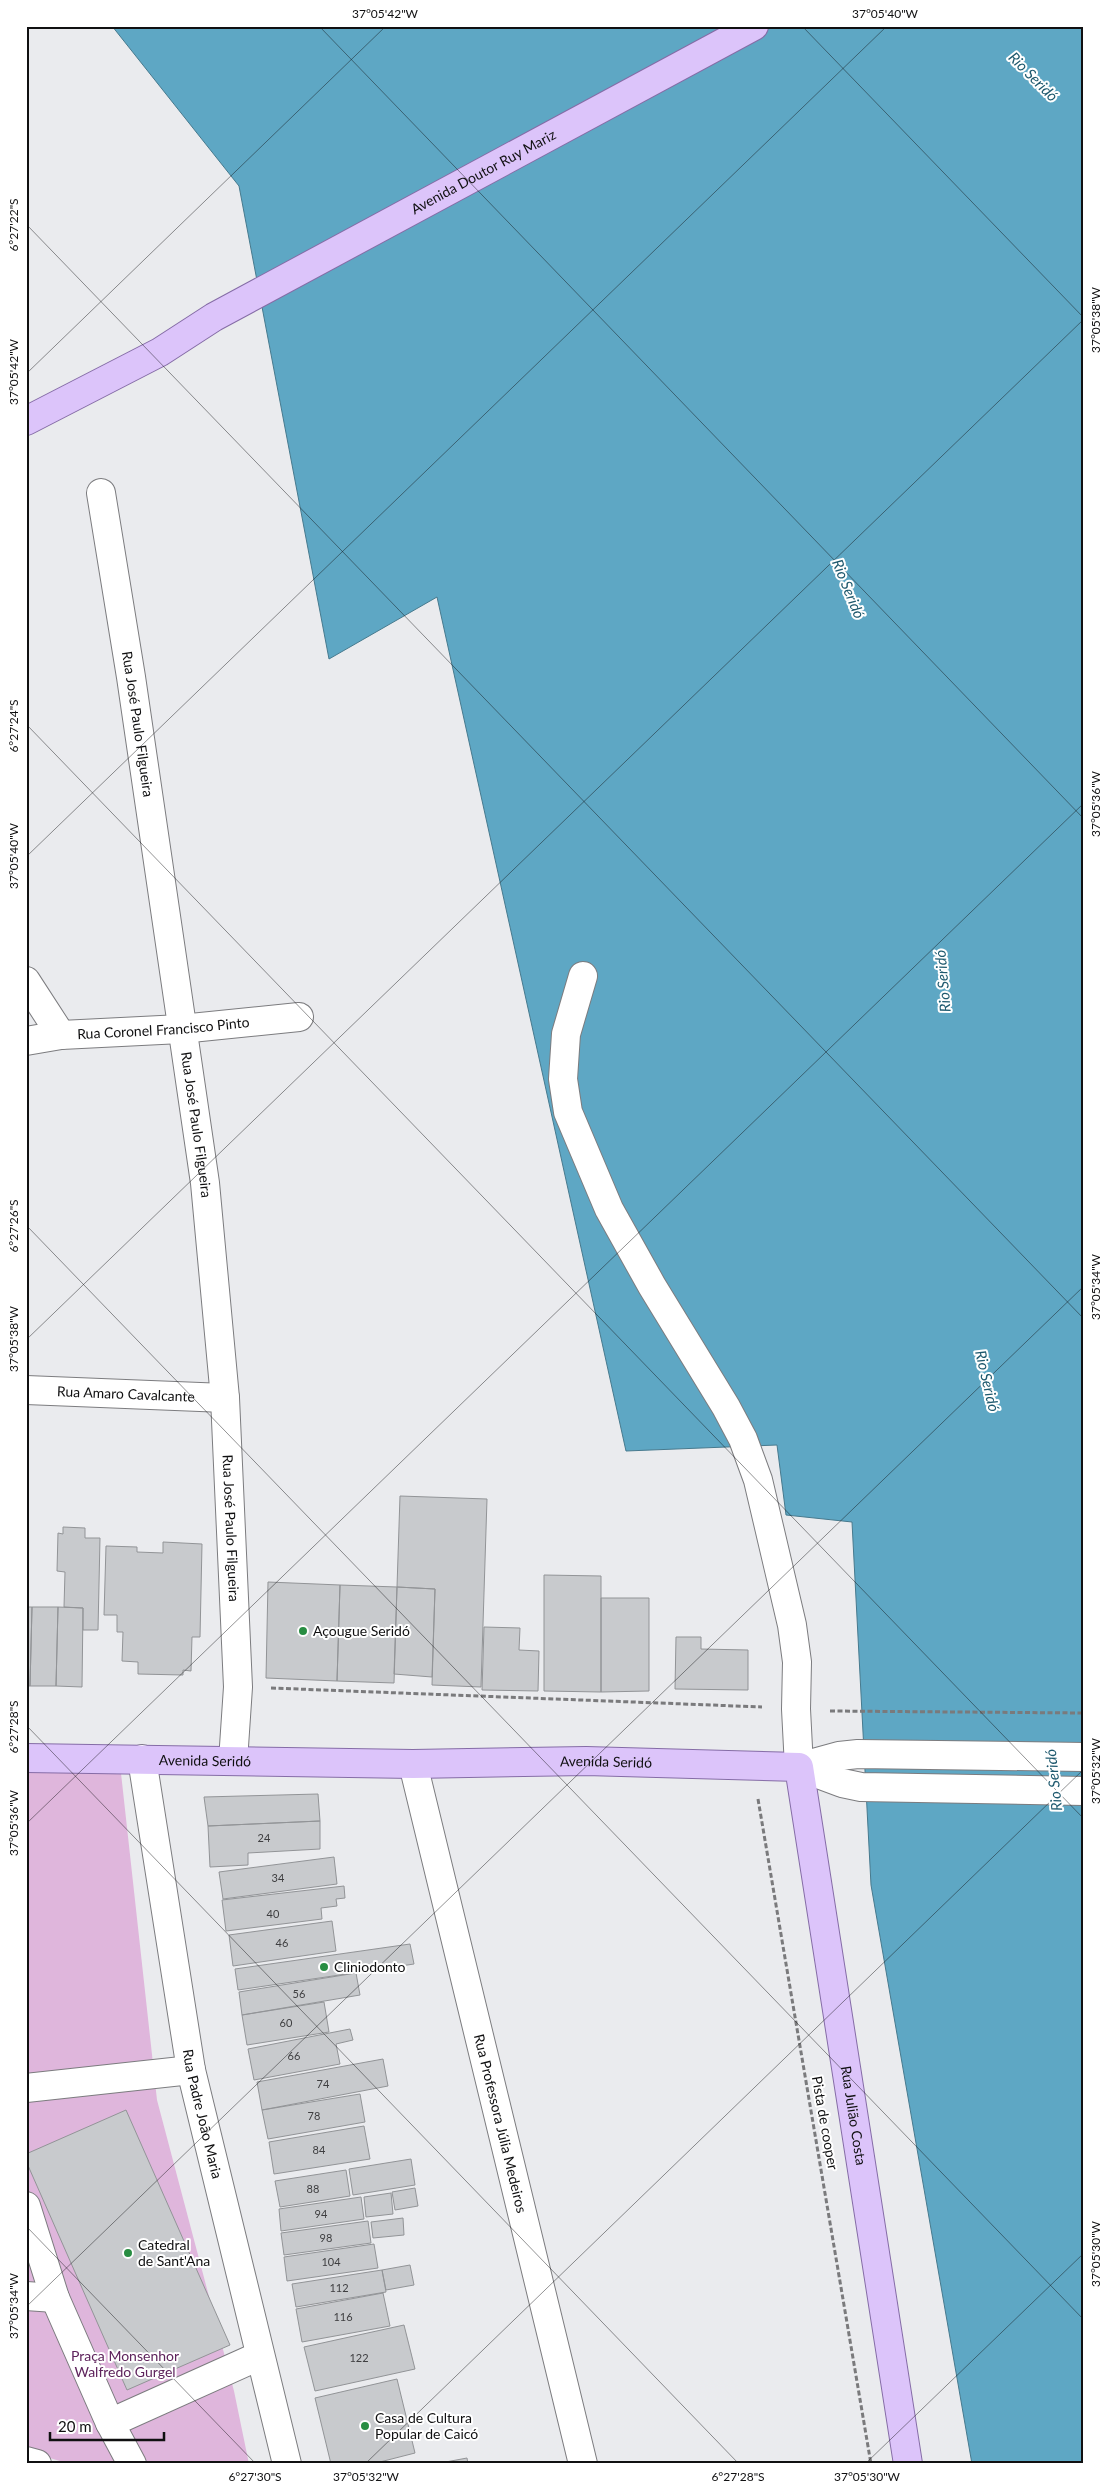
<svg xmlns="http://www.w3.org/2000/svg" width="1110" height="2490" viewBox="0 0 1110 2490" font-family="Lato,sans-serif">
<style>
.green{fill:#dfb6dc}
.water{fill:#5ea7c4;stroke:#477a8e}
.building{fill:#c8cacd;stroke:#929497}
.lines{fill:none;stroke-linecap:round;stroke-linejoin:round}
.minor-casing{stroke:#7c7c7f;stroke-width:30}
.major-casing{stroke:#856ca6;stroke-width:30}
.path{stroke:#7a7a7c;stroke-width:3;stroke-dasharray:5 2.5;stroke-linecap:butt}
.minor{stroke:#fff;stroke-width:28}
.major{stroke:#dcc4fa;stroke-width:28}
.ticks{fill:none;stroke:#101011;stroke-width:1;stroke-opacity:0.45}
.poi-dot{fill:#288d42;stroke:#fff;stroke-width:2}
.labels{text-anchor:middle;stroke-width:4;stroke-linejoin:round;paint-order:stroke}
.number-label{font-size:11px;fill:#3e3e40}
.street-label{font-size:14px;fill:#101011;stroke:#fff}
.poi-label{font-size:14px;fill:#101011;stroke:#fff;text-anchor:start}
.park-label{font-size:14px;fill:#5e235c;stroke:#fff}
.water-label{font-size:15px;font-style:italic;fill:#1e596e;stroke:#fff}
.neatline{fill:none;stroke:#101011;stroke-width:2}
.ticks-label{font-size:12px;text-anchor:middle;fill:#101011}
</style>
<rect width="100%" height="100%" fill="#eaebee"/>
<path class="green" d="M120,1764L157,2100L234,2391L249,2464H70L26,2451V1765Z"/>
<path class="water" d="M112,26H1084V2464H972L871,1885L852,1522L786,1515L777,1445L626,1451L437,597L329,659L239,186Z"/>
<path class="building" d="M400,1496L487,1499L481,1687L432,1685L435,1589L397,1587Z
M63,1527L85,1528V1538H100L98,1630H83V1608L64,1607L65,1572L57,1571L58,1533L63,1534Z
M163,1542L202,1544L200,1637H192L191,1671L183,1670V1675L138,1674V1662L122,1661L123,1632H117V1615H104L106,1546L137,1547V1552L163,1553Z
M544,1575L601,1576V1692L544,1691Z
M268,1582L340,1585L337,1681L266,1678Z
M340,1585L397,1587L394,1683L337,1681Z
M397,1587L435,1589L432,1677L394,1674Z
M601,1598H649V1691L601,1692Z
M26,1607H32L30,1686H26Z
M32,1607H58L56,1686H30Z
M58,1607L83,1608L82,1687L56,1686Z
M484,1627L520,1628L519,1650L539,1651L538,1691L482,1690Z
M676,1637H701V1649L748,1650V1690L675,1689Z
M318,1794L320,1821L208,1826L204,1797Z
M320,1821V1849L248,1853V1865L210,1867L208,1826Z
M334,1857L337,1884L223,1899L219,1872Z
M344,1886L345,1898L336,1899L337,1906L321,1908L322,1919L226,1931L222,1900Z
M332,1921L336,1951L233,1966L229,1935Z
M410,1944L414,1964L238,1990L235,1969Z
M356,1973L360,1995L242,2015L239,1992Z
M324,2002L329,2032L247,2045L242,2015Z
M350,2029L353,2040L336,2044L340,2064L254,2080L248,2049Z
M383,2059L388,2086L262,2110L257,2082Z
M360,2094L365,2122L268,2139L262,2110Z
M126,2110L230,2345L127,2390L26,2161V2154Z
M364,2126L370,2159L274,2174L269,2142Z
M411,2159L415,2185L353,2195L349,2169Z
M346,2170L350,2196L280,2207L275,2181Z
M415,2188L418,2206L395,2210L392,2192Z
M391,2193L393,2214L366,2217L364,2197Z
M361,2197L364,2219L281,2231L279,2209Z
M403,2218L404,2235L373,2238L371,2222Z
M368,2221L371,2243L284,2255L281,2233Z
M374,2244L378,2268L287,2281L284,2257Z
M410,2265L414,2285L386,2290L382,2270Z
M382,2270L386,2292L296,2307L292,2284Z
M383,2293L390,2326L302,2342L296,2309Z
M404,2325L415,2369L315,2391L304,2347Z
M397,2379L415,2453L372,2464H331L315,2398Z
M467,2458L468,2464H435Z"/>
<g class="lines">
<defs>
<g id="minor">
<path id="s1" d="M101,493L131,677L205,1183L225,1398L238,1687L233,1761"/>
<path d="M583,976L566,1034L563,1079L568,1112L609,1209L652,1286L726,1407L743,1439L758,1480L792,1625L797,1662L796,1709L799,1767"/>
<path d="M26,981L61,1035"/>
<path id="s2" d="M26,1041L61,1035L181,1029L299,1017"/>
<path id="s3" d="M26,1390L225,1398"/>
<path id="s4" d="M142,1759L191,2070L287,2464"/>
<path id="s5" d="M413,1764L583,2464"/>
<path d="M799,1767L842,1783L861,1787L1084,1791"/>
<path d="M799,1767L839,1756L858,1754L1084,1757"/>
<path d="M26,2088L191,2070"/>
<path d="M26,2206L55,2298L110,2423L132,2464"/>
<path d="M26,2296L55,2298"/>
<path d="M110,2423L259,2356"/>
<path d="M26,2461L37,2464"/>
</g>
<g id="major">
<path id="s6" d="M26,421L160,352L214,317L754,26"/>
<path id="s7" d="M26,1758L413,1764L586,1761L799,1767L908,2464"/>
</g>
</defs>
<use href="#minor" class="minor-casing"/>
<use href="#major" class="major-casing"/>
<path class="path" d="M271,1688L762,1707
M830,1711L1084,1713
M758,1799L871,2464"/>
<use href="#minor" class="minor"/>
<use href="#major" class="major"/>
</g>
<path class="ticks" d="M319,26L1084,819M802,26L1084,318M26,224L1084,1319M26,374L386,26M26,724L1084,1819M26,857L887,26M26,1225L1084,2320M26,1340L1084,319M26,1725L739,2464M26,1824L1084,803M26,2226L256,2464M26,2307L1084,1286M365,2464L1084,1769M865,2464L1084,2253"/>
<g class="poi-dot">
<circle cx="303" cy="1631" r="5"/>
<circle cx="324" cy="1967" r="5"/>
<circle cx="128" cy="2253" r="5"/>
<circle cx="365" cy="2426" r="5"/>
</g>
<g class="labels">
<g class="number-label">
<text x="264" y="1842">24</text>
<text x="278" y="1882">34</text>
<text x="273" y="1918">40</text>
<text x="282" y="1947">46</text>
<text x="299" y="1998">56</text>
<text x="286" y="2027">60</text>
<text x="294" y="2060">66</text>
<text x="323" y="2088">74</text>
<text x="314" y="2120">78</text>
<text x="319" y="2154">84</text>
<text x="313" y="2193">88</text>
<text x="321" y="2218">94</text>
<text x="326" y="2242">98</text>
<text x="331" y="2266">104</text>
<text x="339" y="2292">112</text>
<text x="343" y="2321">116</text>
<text x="359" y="2362">122</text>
</g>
<g class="street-label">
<text dy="5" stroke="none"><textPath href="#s6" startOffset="521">Avenida Doutor Ruy Mariz</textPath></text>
<text dy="5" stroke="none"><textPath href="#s1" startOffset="234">Rua José Paulo Filgueira</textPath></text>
<text dy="5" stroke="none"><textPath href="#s2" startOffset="138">Rua Coronel Francisco Pinto</textPath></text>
<text dy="5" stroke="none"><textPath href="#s1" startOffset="639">Rua José Paulo Filgueira</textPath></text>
<text dy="5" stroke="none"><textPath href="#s3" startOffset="100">Rua Amaro Cavalcante</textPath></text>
<text dy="5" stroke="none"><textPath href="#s1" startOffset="1044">Rua José Paulo Filgueira</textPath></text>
<text dy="5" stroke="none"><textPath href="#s7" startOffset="179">Avenida Seridó</textPath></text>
<text dy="5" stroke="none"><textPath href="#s7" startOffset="580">Avenida Seridó</textPath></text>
<text dy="5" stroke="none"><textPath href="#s4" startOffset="360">Rua Padre João Maria</textPath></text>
<text dy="5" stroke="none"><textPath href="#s7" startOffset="1126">Rua Julião Costa</textPath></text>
<text transform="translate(825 2123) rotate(80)" y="5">Pista de cooper</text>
<text dy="5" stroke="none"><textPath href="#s5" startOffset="370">Rua Professora Júlia Medeiros</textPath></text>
</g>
<g class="poi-label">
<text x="313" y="1636">Açougue Seridó</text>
<text x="334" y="1972">Cliniodonto</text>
<text x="138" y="2250">Catedral<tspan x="138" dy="16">de Sant'Ana</tspan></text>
<text x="375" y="2423">Casa de Cultura<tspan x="375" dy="16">Popular de Caicó</tspan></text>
</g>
<g class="park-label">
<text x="125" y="2361">Praça Monsenhor<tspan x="125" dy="16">Walfredo Gurgel</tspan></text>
</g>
<g class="water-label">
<text transform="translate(1033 77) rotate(45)" y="5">Rio Seridó</text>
<text transform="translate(848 589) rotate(68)" y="5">Rio Seridó</text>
<text transform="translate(943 981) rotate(-95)" y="5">Rio Seridó</text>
<text transform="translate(987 1381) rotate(77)" y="5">Rio Seridó</text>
<text transform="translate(1054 1780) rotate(-96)" y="5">Rio Seridó</text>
</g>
</g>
<rect width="1110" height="2490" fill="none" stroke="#ffffff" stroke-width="55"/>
<path d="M50 2432v8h114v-8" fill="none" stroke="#101011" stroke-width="2.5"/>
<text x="58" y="2432" font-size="15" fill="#101011" stroke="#ffffff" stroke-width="4" paint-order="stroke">20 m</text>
<rect x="28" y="28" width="1054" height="2434" class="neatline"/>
<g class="ticks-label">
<text x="385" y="18">37°05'42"W</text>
<text x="885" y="18">37°05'40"W</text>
<text transform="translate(14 225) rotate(-90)" y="4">6°27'22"S</text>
<text transform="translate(1096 320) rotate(-90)" y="4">37°05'38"W</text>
<text transform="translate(14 372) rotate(-90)" y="4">37°05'42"W</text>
<text transform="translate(14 726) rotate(-90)" y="4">6°27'24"S</text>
<text transform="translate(1096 804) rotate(-90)" y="4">37°05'36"W</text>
<text transform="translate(14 856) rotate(-90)" y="4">37°05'40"W</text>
<text transform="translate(14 1226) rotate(-90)" y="4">6°27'26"S</text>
<text transform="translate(1096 1287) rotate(-90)" y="4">37°05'34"W</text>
<text transform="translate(14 1339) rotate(-90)" y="4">37°05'38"W</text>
<text transform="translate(14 1727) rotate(-90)" y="4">6°27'28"S</text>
<text transform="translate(1096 1771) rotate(-90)" y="4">37°05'32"W</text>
<text transform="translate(14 1823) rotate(-90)" y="4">37°05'36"W</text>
<text transform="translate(1096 2254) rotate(-90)" y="4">37°05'30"W</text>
<text transform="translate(14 2306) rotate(-90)" y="4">37°05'34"W</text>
<text x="255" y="2481">6°27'30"S</text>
<text x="366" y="2481">37°05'32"W</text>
<text x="738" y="2481">6°27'28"S</text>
<text x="867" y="2481">37°05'30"W</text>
</g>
</svg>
